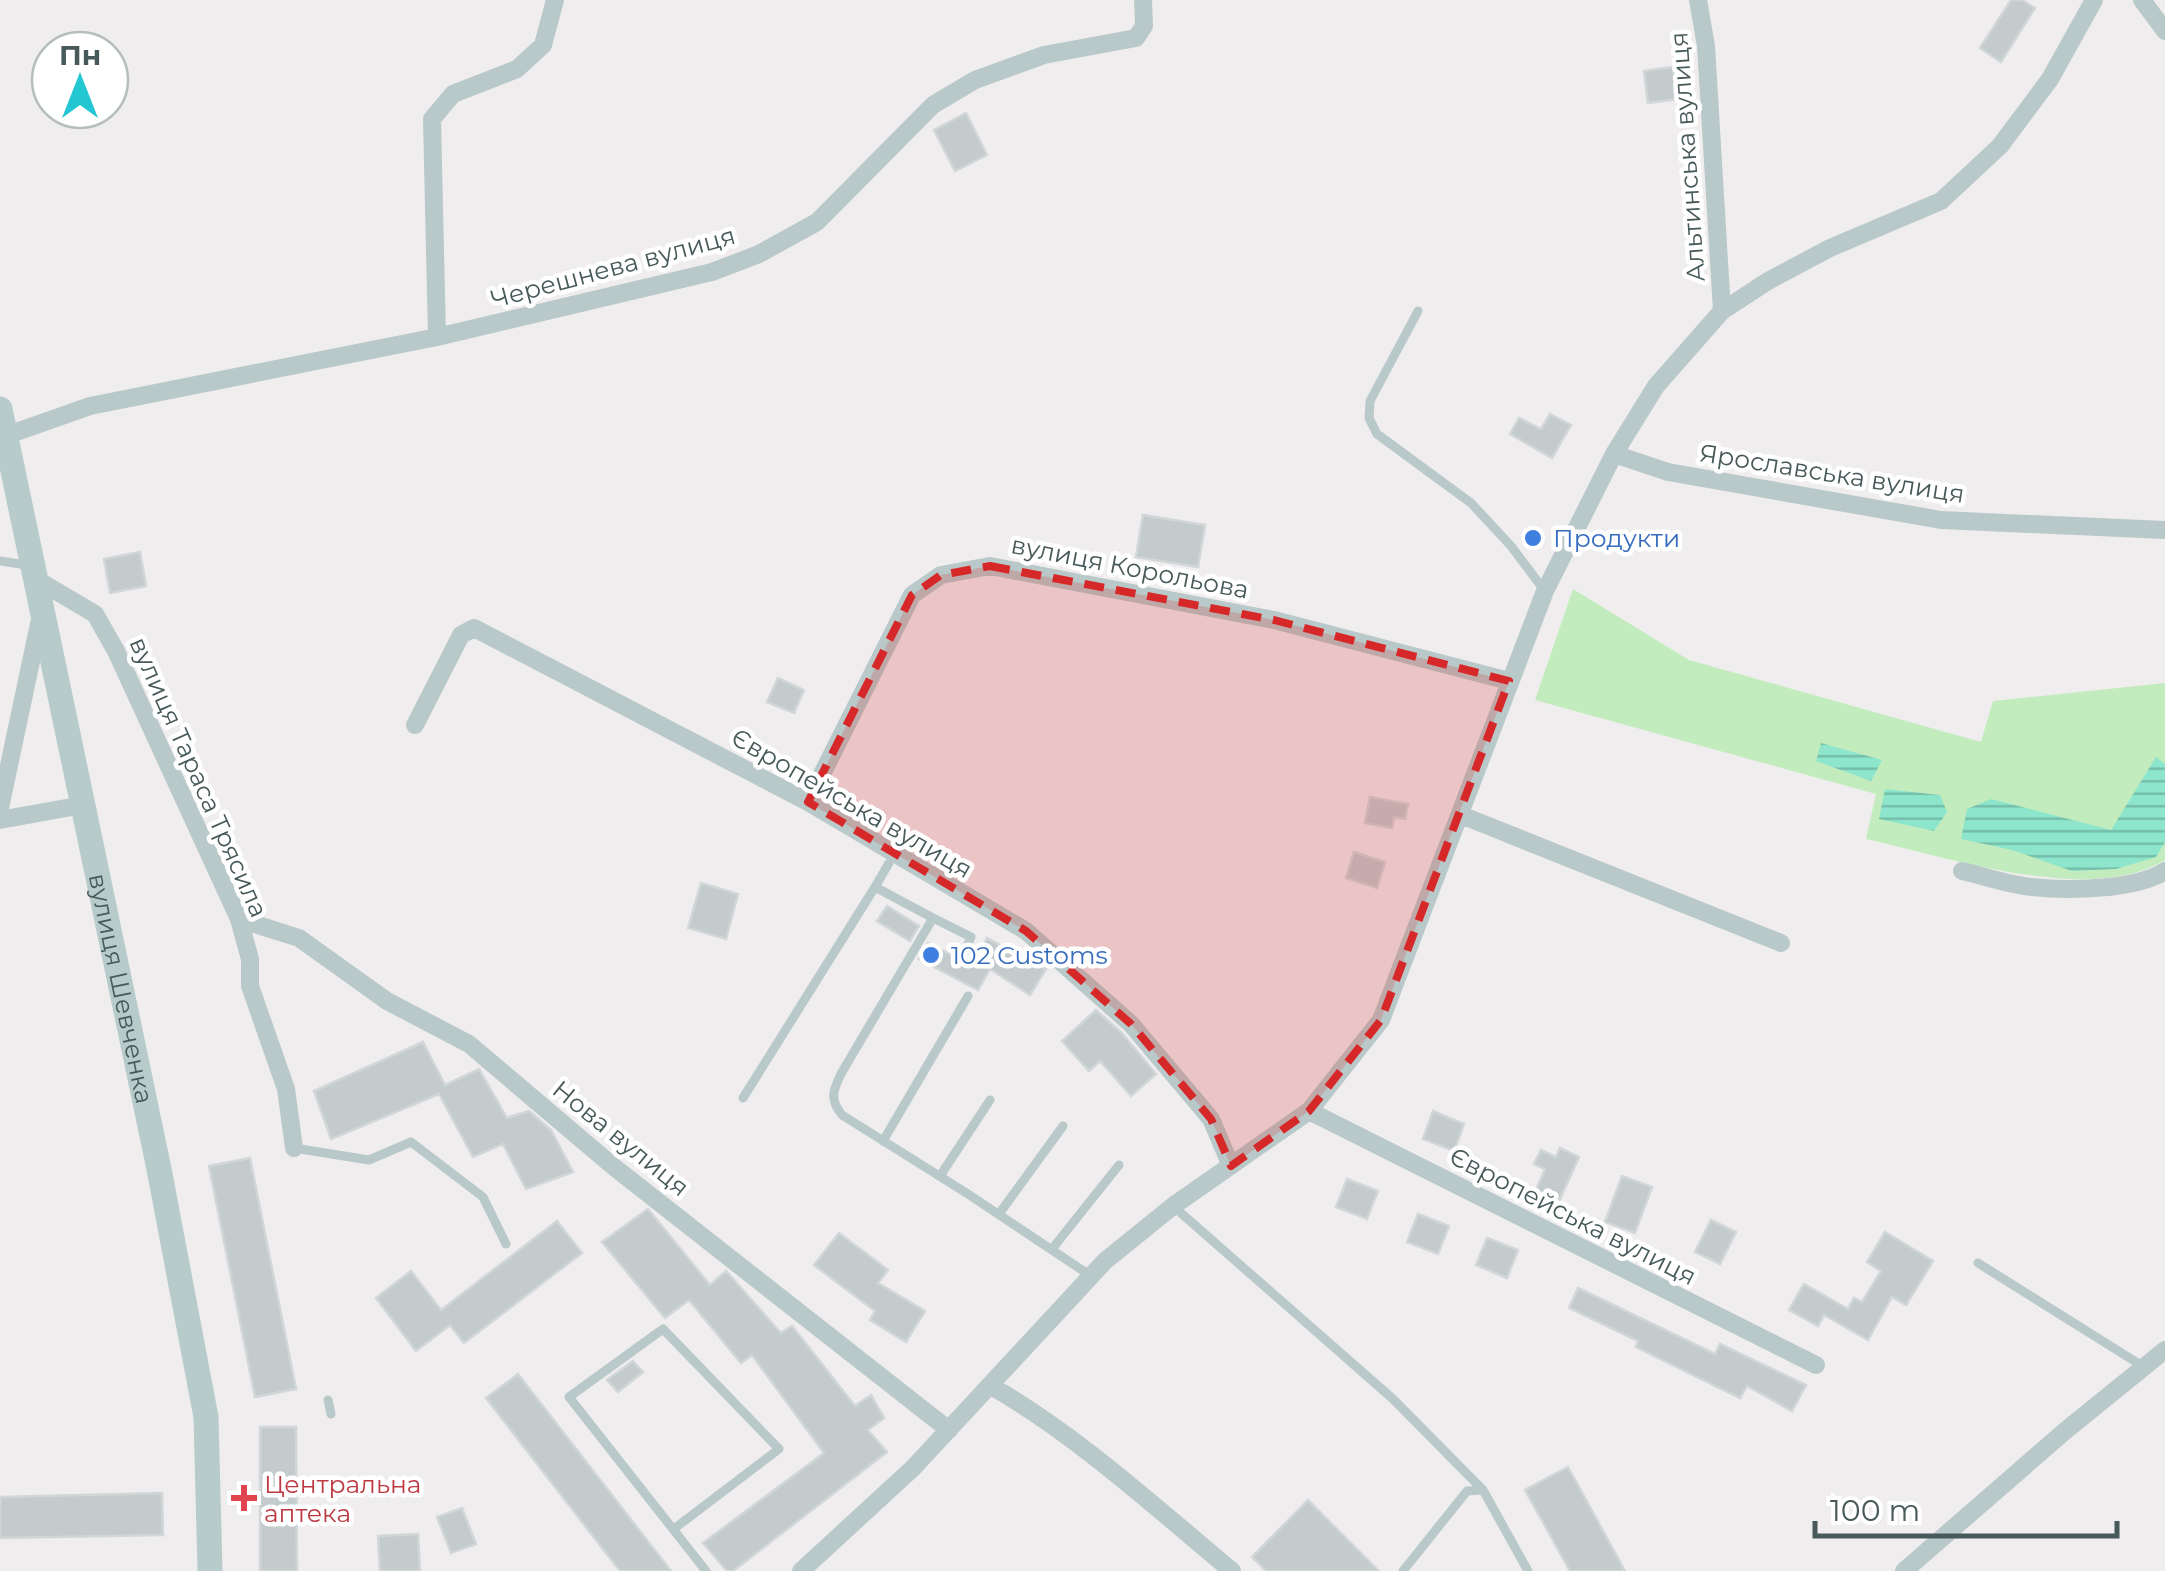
<svg xmlns="http://www.w3.org/2000/svg" width="2165" height="1571" viewBox="0 0 2165 1571" font-family="Montserrat,sans-serif">
<style>
.green{fill:#c2ecbd}
.water{fill:url(#water-rules)}
.building{fill:#c4cbcd;stroke:#d1d7d8;stroke-width:2.5}
.lines{fill:none;stroke-linecap:round;stroke-linejoin:round}
.lane{stroke:#b9c9c9;stroke-width:9}
.street{stroke:#b9c9c9;stroke-width:18}
.secondary{stroke:#b7cbcb;stroke-width:25}
.marked{fill:#d62828;fill-opacity:0.2;stroke:#d62828;stroke-width:8;stroke-dasharray:20 12;stroke-linejoin:round}
.shop-dot{fill:#3f7fe0;stroke:#fff;stroke-width:4}
.health-dot{fill:#e0444e;stroke:#fff;stroke-width:4}
.labels{text-anchor:middle;stroke-width:9;stroke-linejoin:round;paint-order:stroke}
.street-label{font-size:25px;fill:#475959;stroke:#fff}
.shop-label{font-size:25px;fill:#366cbe;stroke:#fff;text-anchor:start}
.health-label{font-size:25px;fill:#be3a42;stroke:#fff;text-anchor:start}
</style>
<defs>
<pattern id="water-rules" width="6" height="5" patternUnits="userSpaceOnUse" patternTransform="scale(2.5)"><rect width="6" height="5" fill="#8de6cc"/><path d="M0 2.5h6" fill="none" stroke="#75bda9"/></pattern>
</defs>
<rect width="100%" height="100%" fill="#f0edee"/>
<path class="green" d="M1573,589L1689,660L1981,742L1993,701L2165,683V860C2091,906 1947,857 1866,839L1876,794L1535,700Z"/>
<path class="water" d="M1821,743L1882,760L1871,781L1816,761Z
M2156,757L2165,764V842L2156,857L2116,869L2072,871L2012,850L1961,839L1967,809L1991,799L2111,830Z
M1885,789L1940,795L1947,812L1934,831L1879,819Z"/>
<path class="building" d="M2011,0H2022L2035,8L2001,62L1980,48Z
M1673,67L1677,99L1648,103L1644,71Z
M966,113L987,155L955,171L934,130Z
M1550,414L1571,425L1552,458L1510,434L1519,418L1541,429Z
M1143,515L1205,525L1198,567L1136,557Z
M140,552L146,586L110,593L104,559Z
M778,678L804,690L794,713L767,702Z
M1370,797L1408,804L1405,819L1394,817L1392,828L1365,823Z
M1354,852L1385,862L1377,888L1346,878Z
M701,883L738,894L726,939L688,928Z
M887,906L919,926L910,941L877,921Z
M987,938L1046,969L1030,995L990,969L978,990L919,959L928,943L973,966Z
M1096,1010L1122,1033L1156,1074L1131,1096L1100,1061L1089,1071L1062,1041Z
M423,1042L445,1085L479,1069L507,1118L529,1111L551,1130L573,1172L526,1189L503,1144L473,1157L439,1094L331,1139L314,1091Z
M1433,1111L1464,1124L1454,1151L1423,1139Z
M1560,1148L1579,1157L1559,1201L1536,1190L1545,1169L1534,1164L1541,1150L1556,1157Z
M250,1158L296,1389L255,1397L209,1166Z
M1622,1176L1652,1187L1635,1233L1605,1222Z
M1347,1179L1378,1191L1367,1219L1336,1207Z
M648,1209L710,1285L726,1271L781,1333L792,1326L855,1406L871,1395L884,1418L868,1430L887,1452L733,1571H727L703,1543L824,1453L752,1355L741,1363L689,1300L665,1318L602,1242Z
M1418,1214L1449,1226L1438,1254L1407,1242Z
M1711,1220L1736,1232L1720,1264L1695,1252Z
M557,1221L582,1253L464,1343L450,1325L416,1351L376,1298L411,1271L441,1310Z
M1885,1232L1933,1261L1906,1305L1892,1297L1868,1340L1824,1315L1818,1326L1789,1310L1804,1284L1848,1309L1854,1298L1862,1302L1881,1271L1867,1262Z
M839,1233L888,1270L878,1283L925,1311L906,1342L870,1320L875,1311L814,1265Z
M1487,1238L1518,1250L1507,1278L1476,1265Z
M1578,1288L1715,1354L1720,1344L1806,1385L1792,1411L1747,1386L1740,1398L1636,1347L1638,1341L1569,1308Z
M633,1361L643,1372L618,1392L607,1380Z
M518,1374L671,1571H620L486,1398Z
M260,1427H296L297,1571H260Z
M1568,1467L1625,1571H1570L1525,1490Z
M162,1493L163,1535L0,1538V1497Z
M1308,1500L1379,1571H1266L1252,1557Z
M462,1508L476,1544L451,1553L437,1517Z
M418,1534L420,1571H380L378,1536Z"/>
<g class="lines">
<path class="lane" d="M1418,311L1370,401L1369,418L1377,434L1471,503L1511,546L1544,590
M0,561L27,565
M889,863L875,887L933,918L842,1072C833,1090 829,1099 842,1115L968,1194L1091,1276
M933,918L971,937L965,951
M743,1098L875,887
M883,1141L968,996
M294,1148L369,1160L411,1142L483,1197L506,1244
M940,1176L990,1100
M1173,1206L1393,1399L1483,1490L1528,1571
M999,1214L1063,1126
M1052,1249L1119,1165
M1978,1263L2144,1367
M328,1400L331,1414
M675,1528L779,1449L663,1329L569,1397L706,1571
M1403,1571L1467,1491L1483,1490"/>
<path class="street" d="M1698,0L1706,46L1722,311
M2142,0L2165,31
M437,337L432,119L453,94L517,69L543,45L555,0
M5,436L90,406L437,337L712,272L759,254L817,222L933,105L975,80L1044,55L1136,38L1144,26L1143,0
M1614,454L1668,472L1941,520L2165,530
M34,578L95,614L116,651L239,919L250,959V986L286,1089L294,1148
M415,725L461,635L474,628L808,802L1026,931L1131,1024L1211,1119L1231,1166
M808,802L912,595L941,575L990,566L1274,620L1509,681
M0,808L40,619
M1461,815L1781,943
M0,820L83,805
M1962,871C1984,876 2009,885 2032,887C2067,891 2136,890 2165,871
M239,919L299,938L387,1001L469,1044L614,1167L949,1430
M1309,1111L1816,1365
M991,1386C1078,1436 1155,1507 1232,1571
M801,1571L913,1468L1105,1261L1173,1206L1309,1111L1381,1020L1545,591L1614,454L1656,386L1722,311L1768,281L1830,248L1941,201L2000,146L2050,79L2094,0
M1904,1571L2065,1431L2165,1350"/>
<path class="secondary" id="s1" d="M0,409L159,1169L206,1417L210,1571"/>
</g>
<path class="marked" d="M990,566L1274,620L1509,681L1381,1020L1309,1111L1231,1166L1211,1119L1131,1024L1026,931L808,802L912,595L941,575Z"/>
<g class="shop-dot">
<circle cx="1533" cy="538" r="10"/>
<circle cx="931" cy="955" r="10"/>
</g>
<path class="health-dot" d="M239 1483h10v10h10v10h-10v10h-10v-10h-10v-10h10z"/>
<g class="labels">
<g class="street-label">
<text transform="translate(1687 157) rotate(-94)" y="9">Альтинська вулиця</text>
<text transform="translate(613 267) rotate(-15)" y="9">Черешнева вулиця</text>
<text transform="translate(1832 473) rotate(9)" y="9">Ярославська вулиця</text>
<text transform="translate(1130 567) rotate(11)" y="9">вулиця Корольова</text>
<text transform="translate(199 777) rotate(66)" y="9">вулиця Тараса Трясила</text>
<text transform="translate(852 803) rotate(30)" y="9">Європейська вулиця</text>
<text dy="9" stroke="none"><textPath href="#s1" startOffset="592">вулиця Шевченка</textPath></text>
<text transform="translate(621 1138) rotate(39)" y="9">Нова вулиця</text>
<text transform="translate(1573 1216) rotate(27)" y="9">Європейська вулиця</text>
</g>
<g class="shop-label">
<text x="1553" y="547">Продукти</text>
<text x="951" y="964">102 Customs</text>
</g>
<g class="health-label">
<text x="264" y="1493">Центральна<tspan x="264" dy="29">аптека</tspan></text>
</g>
</g>
<g transform="translate(80 80)"><circle r="48" fill="#ffffff" stroke="#b5bdbd" stroke-width="2.5"/>
<path d="M0-8L18 38L0 25L-18 38Z" fill="#23c7d4"/>
<text y="-15" font-size="28" font-weight="bold" text-anchor="middle" fill="#475959">Пн</text>
</g>
<path d="M1815 1521v15h302v-15" fill="none" stroke="#475959" stroke-width="5"/>
<text x="1830" y="1521" font-size="30" fill="#475959" stroke="#ffffff" stroke-width="8" paint-order="stroke">100 m</text>
</svg>
